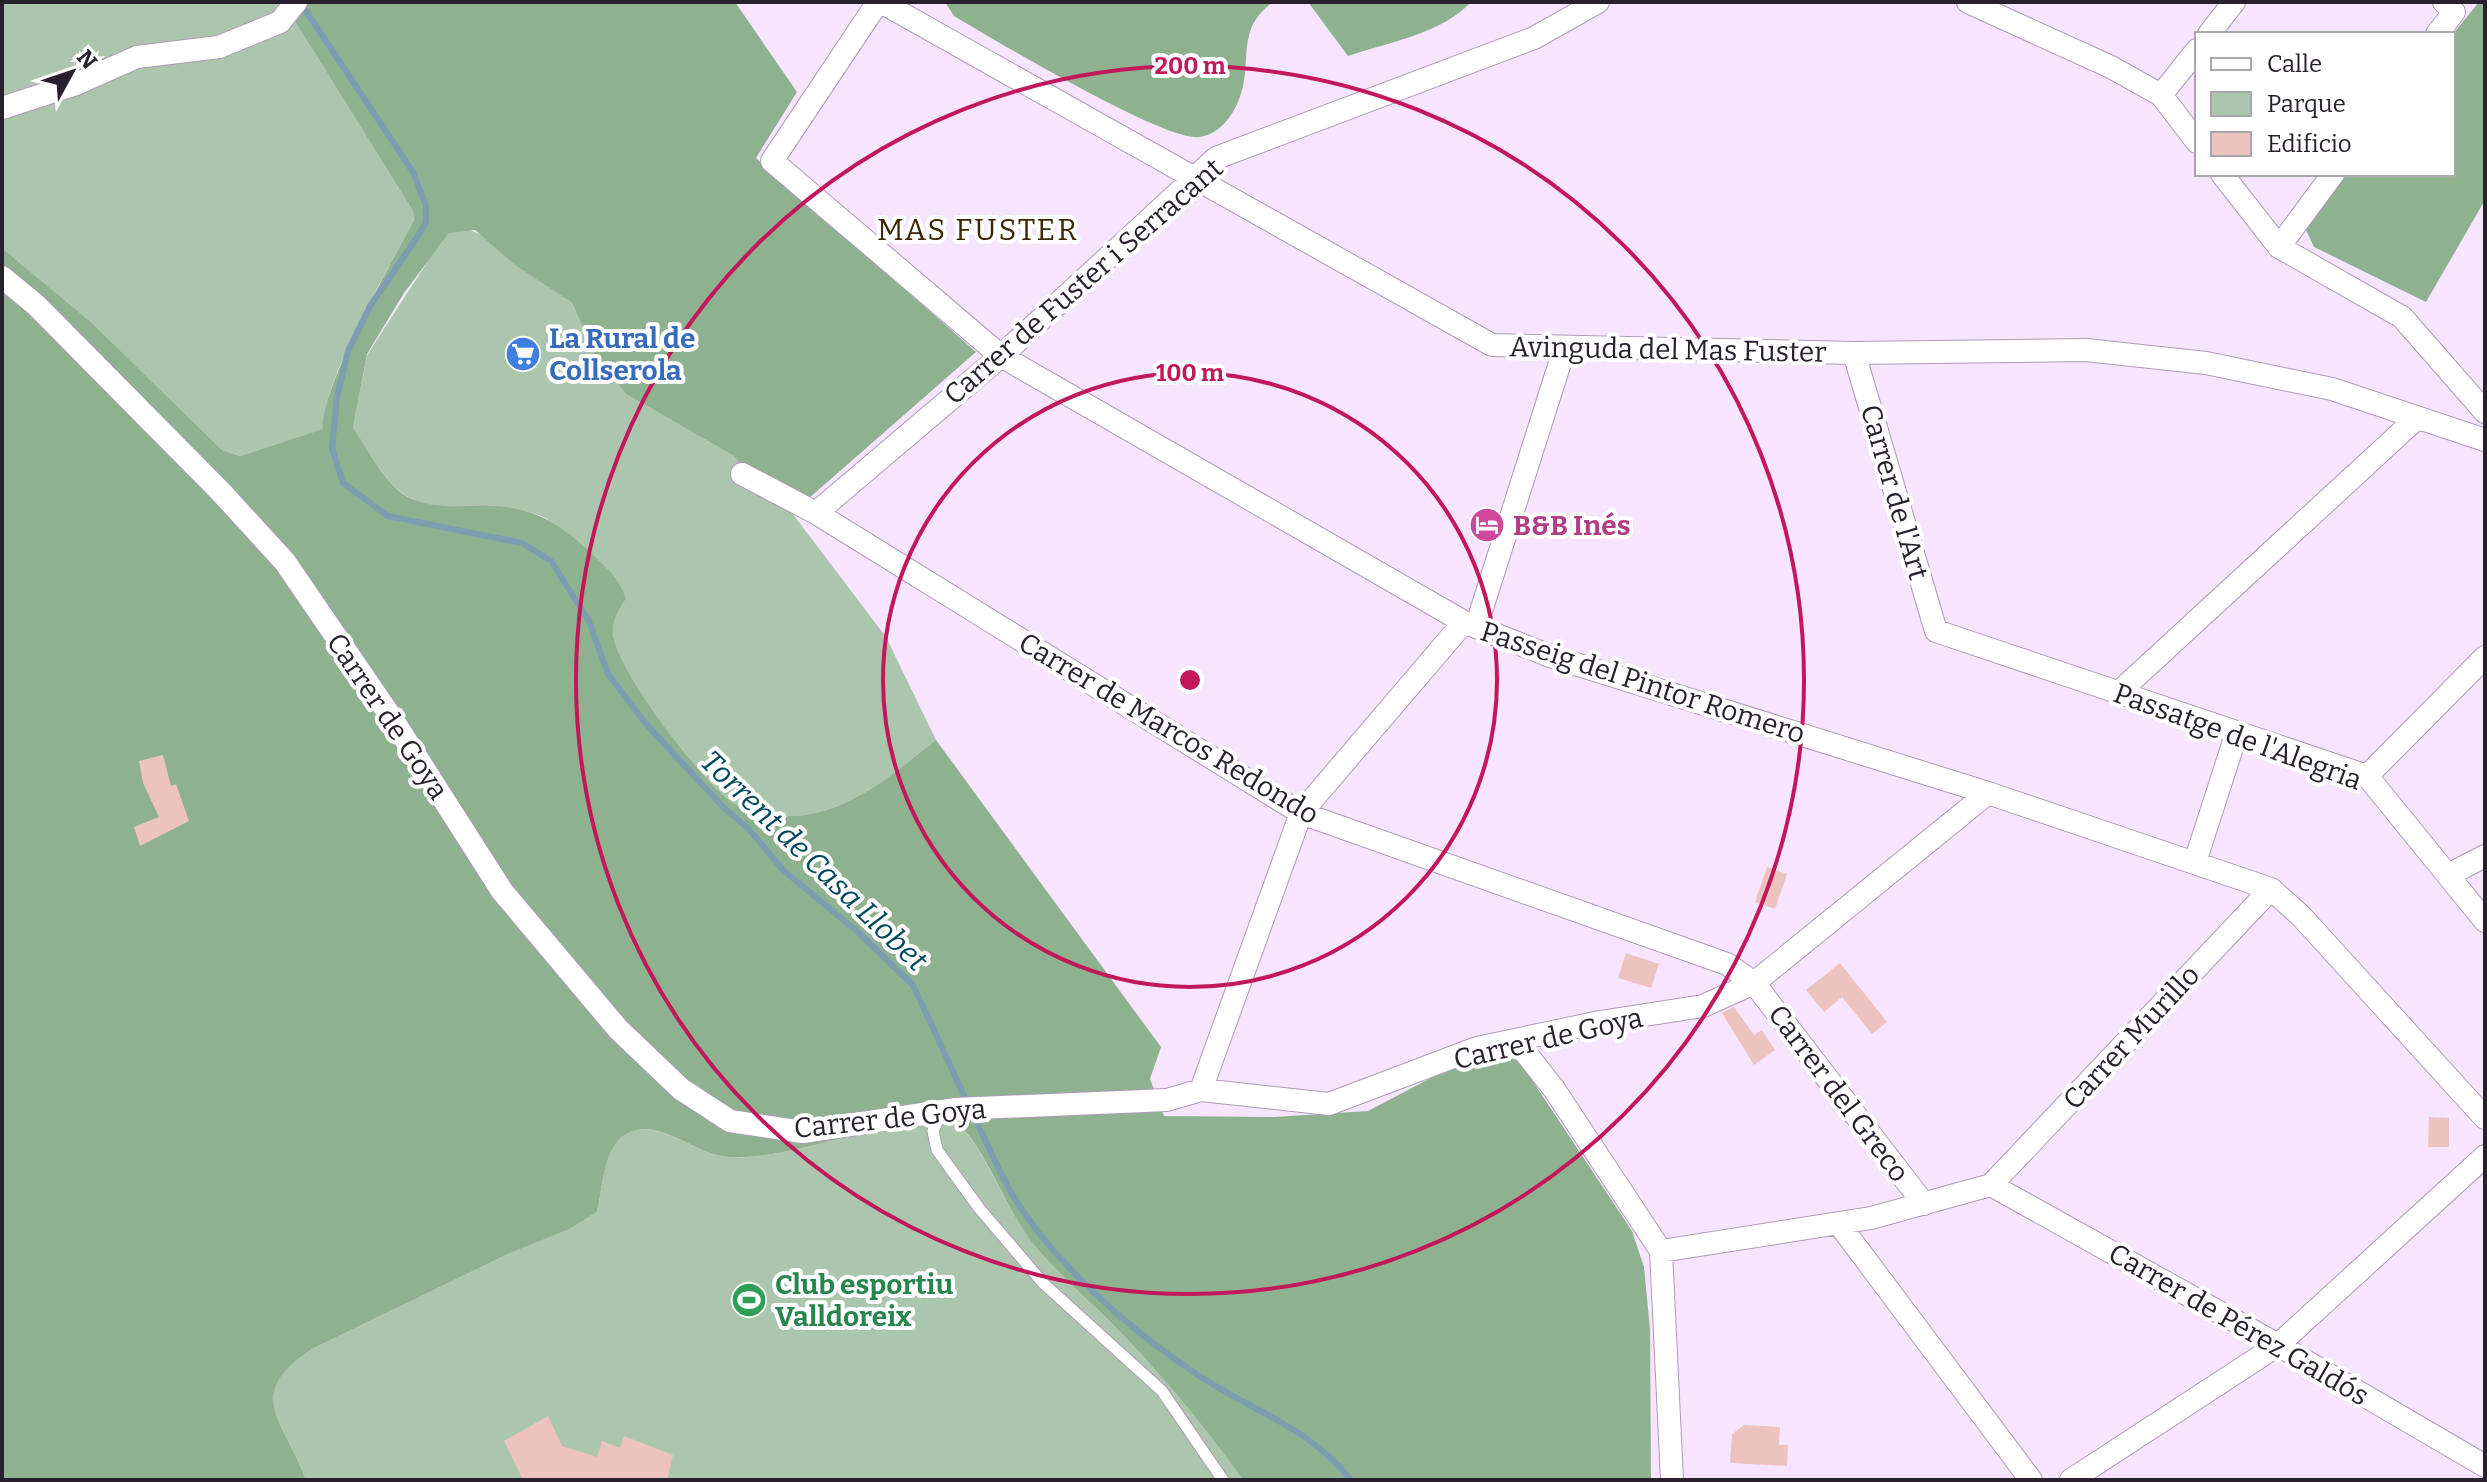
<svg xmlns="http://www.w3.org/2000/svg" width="2487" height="1482" viewBox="0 0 2487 1482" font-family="Bitter,serif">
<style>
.green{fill:#acc6ad}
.forest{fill:#8eb190}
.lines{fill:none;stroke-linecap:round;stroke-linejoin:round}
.stream{stroke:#7d9db0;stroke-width:6}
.building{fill:#edc3c0}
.service-casing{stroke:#af9ab9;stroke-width:13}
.minor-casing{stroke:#af9ab9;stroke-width:24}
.service{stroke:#fff;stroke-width:11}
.minor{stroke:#fff;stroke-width:22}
.ring{fill:none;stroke:#c2185b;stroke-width:4}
.labels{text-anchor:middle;stroke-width:8;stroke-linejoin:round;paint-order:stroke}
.street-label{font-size:28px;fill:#28202c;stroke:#fff}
.shop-label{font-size:28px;font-weight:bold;fill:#366cbe;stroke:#fff;text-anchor:start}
.hotel-label{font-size:28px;font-weight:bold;fill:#b23c85;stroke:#fff;text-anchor:start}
.leisure-label{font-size:28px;font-weight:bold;fill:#27864d;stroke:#fff;text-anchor:start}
.neighbourhood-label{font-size:30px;letter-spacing:2px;fill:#3e2602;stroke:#fff}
.water-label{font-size:30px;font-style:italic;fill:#00485e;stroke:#fff}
.centre{fill:#c2185b;stroke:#fff;stroke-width:4}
.ring-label{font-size:24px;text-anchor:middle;font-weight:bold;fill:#c2185b;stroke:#fff;stroke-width:8;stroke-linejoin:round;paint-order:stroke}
</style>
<rect width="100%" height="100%" fill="#f7e5ff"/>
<path class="green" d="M2,2H283L413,211L414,220C393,260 317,391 324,429L240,456L222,450L91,322L2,248Z
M465,228L484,236L516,266L572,303L596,357L626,394L732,455L792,513L886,637L936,740C888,777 842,821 775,816C762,815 747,811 735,804C705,786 613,666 613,632C613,619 619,609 626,599C610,582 560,525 543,517C498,496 435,524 396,488C379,472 367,448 353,428L367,355L430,258L449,233Z
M958,1123C988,1155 1003,1204 1032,1241C1061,1278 1095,1305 1126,1338C1169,1383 1207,1430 1243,1480H306C285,1421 242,1395 312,1349L508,1254L570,1229L597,1212C603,1189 603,1146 625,1134C657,1116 696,1156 729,1157C780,1160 851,1132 903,1125C921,1122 940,1123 958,1123Z"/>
<path class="forest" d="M283,2H735L797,92L756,158L976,352L792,513L732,455L626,394L596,357L572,303L516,266L475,230L449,233L404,293L367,354L353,428C370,451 385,487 412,499C438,510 464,505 491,506C533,507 560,524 589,551C605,567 619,577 626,599C619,609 613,619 613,632C613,666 705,786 735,804C747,811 762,815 775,816C842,821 888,777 936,740L1161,1047L1150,1079L1164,1116L1274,1117L1368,1111L1469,1058L1516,1056L1632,1231L1644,1267L1650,1329L1651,1480H1243C1207,1430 1169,1383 1126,1338C1095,1305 1061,1278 1032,1242C1003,1204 989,1155 958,1123C940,1123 921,1122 903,1125C850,1132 781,1160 729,1157C696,1156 658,1116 626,1134C603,1146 603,1189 597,1212L570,1229L508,1254L312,1349C242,1395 285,1421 306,1480H2V248L91,322L222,450L240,456L323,429C318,393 394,258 414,220L413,211Z
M945,2H1273C1233,31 1255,64 1238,102C1231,118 1218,135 1199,137C1165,142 993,39 954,16Z
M1308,2H1471C1441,34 1389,42 1348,56Z
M2479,2H2485V200L2426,302L2314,247L2305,228L2346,174H2453V34Z"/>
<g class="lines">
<path class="stream" d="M302,5L413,172L426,205V222L418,236L370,306L348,351L337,397L332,448L343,483L388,516L522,543L551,561L589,621L608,674L646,724L724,808L749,829L783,870L859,933L913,985L967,1102
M972,1112C985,1139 997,1168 1012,1194C1054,1264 1131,1331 1198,1375C1253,1412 1308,1426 1351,1480"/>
</g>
<path class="building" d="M163,755L171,786L176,784L189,821L140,846L134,827L159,817L143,783L139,761Z
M1767,867L1787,874L1775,909L1755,902Z
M1626,953L1659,964L1651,988L1618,978Z
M1840,963L1887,1022L1872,1034L1842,997L1824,1012L1806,990Z
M1734,1007L1754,1035L1762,1030L1775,1050L1754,1065L1722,1013Z
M2429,1117L2449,1118V1147H2428Z
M548,1416L562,1446L597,1457L602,1441L620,1448L624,1436L673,1455L667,1480H523L504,1441Z
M1744,1425L1780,1427L1779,1445H1788L1787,1466L1730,1463L1732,1434Z"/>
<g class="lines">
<defs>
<path id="service" d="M942,1112L933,1131L937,1150L979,1208L1043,1283L1162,1391L1223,1480"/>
<path id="minor" d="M878,2L772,161L1001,356L1464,622L1550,656L1988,793L2271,889L2301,916L2485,1118
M881,2L1492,345L1854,353L2086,350L2206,363L2332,389L2485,440
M1968,2L2111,67L2161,95L2197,142
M2209,34L2234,2
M2437,34L2454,12L2444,2
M2161,95L2197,50
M2,108L76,84L137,57L219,47L280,22L296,2
M2222,174L2279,247L2402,317L2485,412
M2279,247L2333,174
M2,277L36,305L220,491L285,562L391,717L502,891L618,1029L681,1089L730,1121L803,1132L956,1109L1167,1100L1201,1090L1329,1104L1477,1048L1600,1022L1703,1006L1754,983L1988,793
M1854,353L1936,631L2367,776L2485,921
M742,474L816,513L1301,813L1727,964L1754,983L1924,1204
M816,513L1001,356L1216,158L1534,38L1598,2
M1476,627L1565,347
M2118,693L2417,418
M2367,776L2485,657
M2195,862L2237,732
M2448,875L2485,856
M1517,1042L1554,1089L1661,1251L1672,1480
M1201,1090L1301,813L1464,622
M1991,1185L2278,1345L2485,1466
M1991,1185L2271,889
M1839,1224L2031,1480
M1661,1251L1871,1218L1991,1185
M2071,1480L2278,1345L2485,1156"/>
</defs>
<use href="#service" class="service-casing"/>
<use href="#minor" class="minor-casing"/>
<use href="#service" class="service"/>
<use href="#minor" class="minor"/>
</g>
<g class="ring">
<circle cx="1190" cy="680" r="307"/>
<circle cx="1190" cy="680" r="614"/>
</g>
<defs>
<symbol id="supermarket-disc" viewBox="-11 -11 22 22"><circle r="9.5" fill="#3f7fe0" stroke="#fff"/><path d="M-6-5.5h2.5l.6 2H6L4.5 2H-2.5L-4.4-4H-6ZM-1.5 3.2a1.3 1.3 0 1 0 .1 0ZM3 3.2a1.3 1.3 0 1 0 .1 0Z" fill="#fff"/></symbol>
<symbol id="hotel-disc" viewBox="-11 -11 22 22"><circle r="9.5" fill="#d1479c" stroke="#fff"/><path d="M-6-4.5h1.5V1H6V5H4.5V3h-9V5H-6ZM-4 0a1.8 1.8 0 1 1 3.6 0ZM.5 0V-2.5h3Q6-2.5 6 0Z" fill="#fff"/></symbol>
<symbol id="stadium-disc" viewBox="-11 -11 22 22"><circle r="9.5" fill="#2e9e5b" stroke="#fff"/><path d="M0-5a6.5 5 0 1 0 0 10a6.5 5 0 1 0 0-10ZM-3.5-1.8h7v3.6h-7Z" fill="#fff"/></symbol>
</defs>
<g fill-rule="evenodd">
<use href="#supermarket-disc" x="503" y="334" width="40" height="40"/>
<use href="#hotel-disc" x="1467" y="505" width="40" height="40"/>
<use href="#stadium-disc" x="729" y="1280" width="40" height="40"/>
</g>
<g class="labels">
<g class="street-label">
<text transform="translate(1083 281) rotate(-41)" y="10">Carrer de Fuster i Serracant</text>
<text transform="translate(1668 349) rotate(1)" y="10">Avinguda del Mas Fuster</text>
<text transform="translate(1895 492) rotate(74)" y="10">Carrer de l'Art</text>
<text transform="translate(1643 682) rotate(18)" y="10">Passeig del Pintor Romero</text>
<text transform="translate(388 716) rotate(56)" y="10">Carrer de Goya</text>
<text transform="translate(1169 728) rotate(31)" y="10">Carrer de Marcos Redondo</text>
<text transform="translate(2238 736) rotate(20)" y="10">Passatge de l'Alegria</text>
<text transform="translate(2131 1037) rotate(-47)" y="10">Carrer Murillo</text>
<text transform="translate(1548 1038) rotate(-13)" y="10">Carrer de Goya</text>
<text transform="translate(1839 1093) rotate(53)" y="10">Carrer del Greco</text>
<text transform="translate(890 1118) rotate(-6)" y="10">Carrer de Goya</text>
<text transform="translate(2239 1324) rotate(30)" y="10">Carrer de Pérez Galdós</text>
</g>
<g class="shop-label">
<text x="549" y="348">La Rural de<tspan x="549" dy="32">Collserola</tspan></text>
</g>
<g class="hotel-label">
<text x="1513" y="535">B&amp;B Inés</text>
</g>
<g class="leisure-label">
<text x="775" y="1294">Club esportiu<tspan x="775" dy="32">Valldoreix</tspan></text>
</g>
<g class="neighbourhood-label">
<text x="978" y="240">MAS FUSTER</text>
</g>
<g class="water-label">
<text transform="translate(814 861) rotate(44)" y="10">Torrent de Casa Llobet</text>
</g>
</g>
<circle cx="1190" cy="680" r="12" class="centre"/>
<g class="ring-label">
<text x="1190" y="74">200 m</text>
<text x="1190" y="381">100 m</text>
</g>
<rect width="2487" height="1482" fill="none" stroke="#28202c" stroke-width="8"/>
<rect x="2195" y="32" width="260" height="144" fill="#ffffff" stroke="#a9a6ab" stroke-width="2"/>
<rect x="2211" y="58" width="40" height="12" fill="#ffffff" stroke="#a9a6ab" stroke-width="2"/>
<text x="2267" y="72" font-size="24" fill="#28202c">Calle</text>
<rect x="2211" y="92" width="40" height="24" fill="#acc6ad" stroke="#a9a6ab" stroke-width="2"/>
<text x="2267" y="112" font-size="24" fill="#28202c">Parque</text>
<rect x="2211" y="132" width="40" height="24" fill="#edc3c0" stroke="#a9a6ab" stroke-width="2"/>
<text x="2267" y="152" font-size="24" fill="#28202c">Edificio</text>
<g transform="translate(72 72) rotate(50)" stroke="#ffffff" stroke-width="6" paint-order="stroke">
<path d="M0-6L14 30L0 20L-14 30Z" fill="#28202c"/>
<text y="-12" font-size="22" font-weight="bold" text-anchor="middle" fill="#28202c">N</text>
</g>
</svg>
